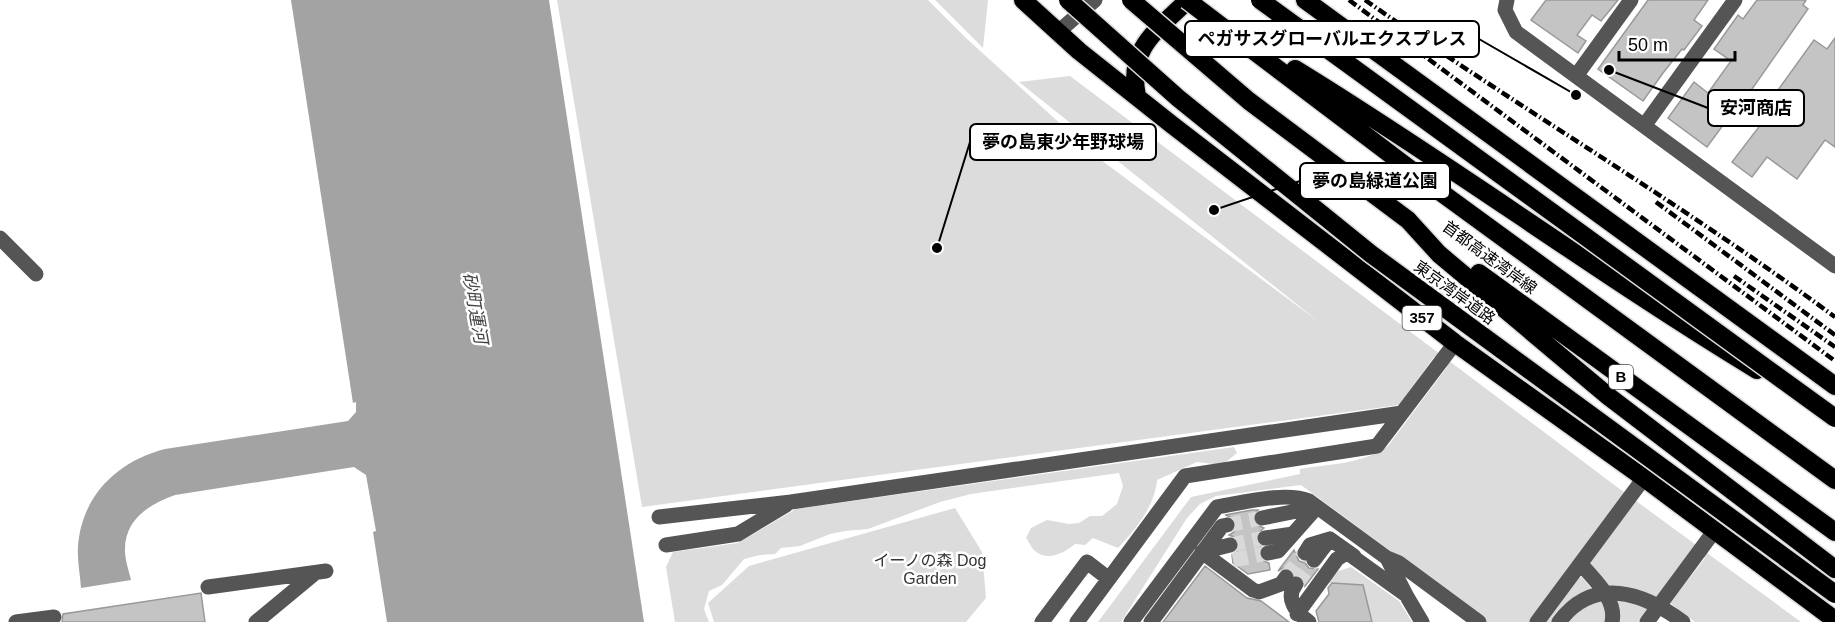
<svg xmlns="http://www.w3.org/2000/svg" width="1835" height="622" viewBox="0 0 1835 622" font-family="Helvetica,'Noto Sans JP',sans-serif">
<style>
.green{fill:#dcdcdc}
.water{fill:#a3a3a3}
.building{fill:#c4c4c4;stroke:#999;stroke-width:1.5}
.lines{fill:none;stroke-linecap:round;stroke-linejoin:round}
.minor-tunnel{stroke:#d9d9d9;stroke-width:15;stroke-dasharray:15 8;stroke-linecap:butt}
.highway-casing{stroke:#dbdbdb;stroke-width:21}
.minor{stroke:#555;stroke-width:15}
.highway{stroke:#000;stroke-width:18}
.rail{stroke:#000;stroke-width:4.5;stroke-dasharray:9 3 1.5 3;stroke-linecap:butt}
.highway-bridge-casing{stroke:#dbdbdb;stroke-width:21;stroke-linecap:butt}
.minor-bridge{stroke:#555;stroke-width:15}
.highway-bridge{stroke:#000;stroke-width:18}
.labels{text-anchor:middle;stroke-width:5;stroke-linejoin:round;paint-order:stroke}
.shield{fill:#fff;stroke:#4c4c4c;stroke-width:1.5}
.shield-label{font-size:15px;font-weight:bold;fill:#000}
.street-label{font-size:16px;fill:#000;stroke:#fff}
.park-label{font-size:16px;fill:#333;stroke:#fff}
.water-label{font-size:18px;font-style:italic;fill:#444;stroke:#fff}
.leader{fill:none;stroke:#000;stroke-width:2}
.callout-dot{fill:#000;stroke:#fff;stroke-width:2}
.callout{fill:#fff;stroke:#000;stroke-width:2}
.callout-label{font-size:18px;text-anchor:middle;font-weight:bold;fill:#000}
</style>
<rect width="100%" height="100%" fill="#fff"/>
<path class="green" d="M557,0H928L967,39L1097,157L1319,322L1019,82L1070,76L1617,487L1801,622H1695L1670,603L1705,558L1693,548L1638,622H1617L1590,565V561L1623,495L1529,622H1487L1301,485L1216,496L1200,504L1187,518L1121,622H1098L1191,497L1300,474V469C1330,464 1363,464 1388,446L1447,367L1434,357L1399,405L642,507Z
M935,0H988L983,48Z
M1234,447L1237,453L1222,465L1197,462L1157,480C1155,506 1135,530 1118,548L1093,538L1085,545L1075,544C1064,553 1048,562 1035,551C1031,548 1029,541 1026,538L1031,528L1047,520L1069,524L1079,523L1090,516H1102L1117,504L1123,486L1119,473L971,494L940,502L868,529L845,531L830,534L800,546L781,548L775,554L760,555L744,559L722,585L709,591L704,609L709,622H675L666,567L673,552L738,543L796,509Z
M955,508L982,552L986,598L966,622H714L708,603L749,566Z
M1351,567L1399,601L1412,622H1372L1363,585L1328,583L1338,571Z
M1582,577L1606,606V622H1545L1578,578Z"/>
<path class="water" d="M291,0H549L644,622H387L373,532L376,531L366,475L354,467L175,495C149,504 124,520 125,551C125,560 129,571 131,580L81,588C80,574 77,559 78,546C82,495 118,461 165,449L348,421L356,412V402L353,403Z"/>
<path class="building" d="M1546,0H1618L1601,21L1592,15L1577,35L1586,41L1578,53L1531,20Z
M1648,0H1708L1694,20L1702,26L1684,50L1682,49L1663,73L1643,101L1598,69Z
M1757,0H1806L1803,5L1808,9L1743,102H1740L1707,147L1668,118L1694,82L1708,93L1731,61L1714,49L1738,15L1743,19Z
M1835,38V147L1825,140L1797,179L1767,157L1752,177L1732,162L1765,119L1760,115L1814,40L1827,49Z
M1252,510H1258L1253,515L1254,524L1264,528L1256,535V540L1261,547L1259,555L1261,560L1269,563L1270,570L1248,574L1233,563L1232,555L1237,552L1240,543L1237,538L1229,535L1234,532L1237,524L1234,518L1225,515Z
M1294,550L1299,561L1305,563L1309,568L1318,569L1305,586L1304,579L1295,574L1291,569L1283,568L1278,571Z
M1205,566L1247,598L1261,601L1289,622H1163Z
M1332,583L1363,585L1372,622H1319L1316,611L1329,594L1328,588Z
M201,593L205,622H62L63,614Z"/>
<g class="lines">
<path class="minor-tunnel" d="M1227,525L1262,518
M1230,545L1265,538
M1233,560L1268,553
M1286,577L1305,553
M1296,584L1314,560"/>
<defs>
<path id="highway" d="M1023,0L1079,51L1171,124L1455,343L1644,478L1835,620
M1305,0L1835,386
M1250,48L1435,188L1835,480
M1295,69C1452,165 1600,275 1757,370
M1137,96C1127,48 1157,31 1188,0
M1408,220L1439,254L1608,396L1835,569
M1479,273L1835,532"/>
</defs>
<use href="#highway" class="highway-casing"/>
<path class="minor" d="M1507,0L1505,10L1516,32L1835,266
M1058,32L1095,0
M1576,76L1631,0
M1644,126L1735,0
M0,238L36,274
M659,517L791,502L1402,413
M1262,518L1317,507
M1265,538L1293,534
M666,545L738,534L786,505
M1202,552L1253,590L1259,592L1281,584L1286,577
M1202,552L1230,545
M1268,553L1278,551L1317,507
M1305,553L1310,545L1330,539L1354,556
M1387,558L1399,563L1479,622
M1314,560L1330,539
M1581,564C1594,580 1617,599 1612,622
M1296,584C1284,599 1297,613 1309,622
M208,587L326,571
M1297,614L1337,559L1345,554H1349L1406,595L1422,622
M16,622L54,617
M256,622L314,574
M1042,622L1087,562L1109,579
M1077,622L1185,476L1377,446L1455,343
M1131,622L1217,507C1242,503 1286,491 1309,501L1387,558L1406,595
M1151,622L1222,526L1227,525
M1537,622L1644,478
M1647,622L1715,530"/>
<use href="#highway" class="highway"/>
<path class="rail" d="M1349,0L1835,361
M1365,0C1520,109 1683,204 1835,317
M1656,202L1835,335
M1734,276L1835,347"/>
<defs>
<path id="highway-bridge" d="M1068,0L1178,98L1371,254L1835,594
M1131,0L1249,101L1408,220
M1187,0L1250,48
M1260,0L1835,418"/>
</defs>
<use href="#highway-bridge" class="highway-bridge-casing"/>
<path class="minor-bridge" d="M1559,622C1594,575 1644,593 1683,622"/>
<use href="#highway-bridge" class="highway-bridge"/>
</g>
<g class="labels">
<g class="shield">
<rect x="1402.5" y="306" width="39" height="24" rx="4.5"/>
<rect x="1609" y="365" width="24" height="24" rx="4.5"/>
</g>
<g class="shield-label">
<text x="1422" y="323">357</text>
<text x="1621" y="382">B</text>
</g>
<g class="street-label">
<text transform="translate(1490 257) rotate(36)" y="6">首都高速湾岸線</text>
<text transform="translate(1455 292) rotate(36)" y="6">東京湾岸道路</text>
</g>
<g class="park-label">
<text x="930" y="566">イーノの森 Dog<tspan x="930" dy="18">Garden</tspan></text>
</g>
<g class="water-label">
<text transform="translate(475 308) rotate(80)" y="6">砂町運河</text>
</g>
</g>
<path class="leader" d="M1576 95L1479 39M1609 70L1708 108M937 248L970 142M1214 210L1300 181"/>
<g class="callout-dot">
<circle cx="1576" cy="95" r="6"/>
<circle cx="1609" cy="70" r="6"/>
<circle cx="937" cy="248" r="6"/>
<circle cx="1214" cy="210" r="6"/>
</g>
<g class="callout">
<rect x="1185" y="21" width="294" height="36" rx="6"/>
<rect x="1708" y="90" width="96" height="36" rx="6"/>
<rect x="970" y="124" width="186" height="36" rx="6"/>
<rect x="1300" y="163" width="150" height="36" rx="6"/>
</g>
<g class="callout-label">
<text x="1332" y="45">ペガサスグローバルエクスプレス</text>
<text x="1756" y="114">安河商店</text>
<text x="1063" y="148">夢の島東少年野球場</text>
<text x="1375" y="187">夢の島緑道公園</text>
</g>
<path d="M1619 51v9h116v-9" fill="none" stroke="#000000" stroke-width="3"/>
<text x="1628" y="51" font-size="18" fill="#000000" stroke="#ffffff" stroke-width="4.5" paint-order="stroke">50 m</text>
</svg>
